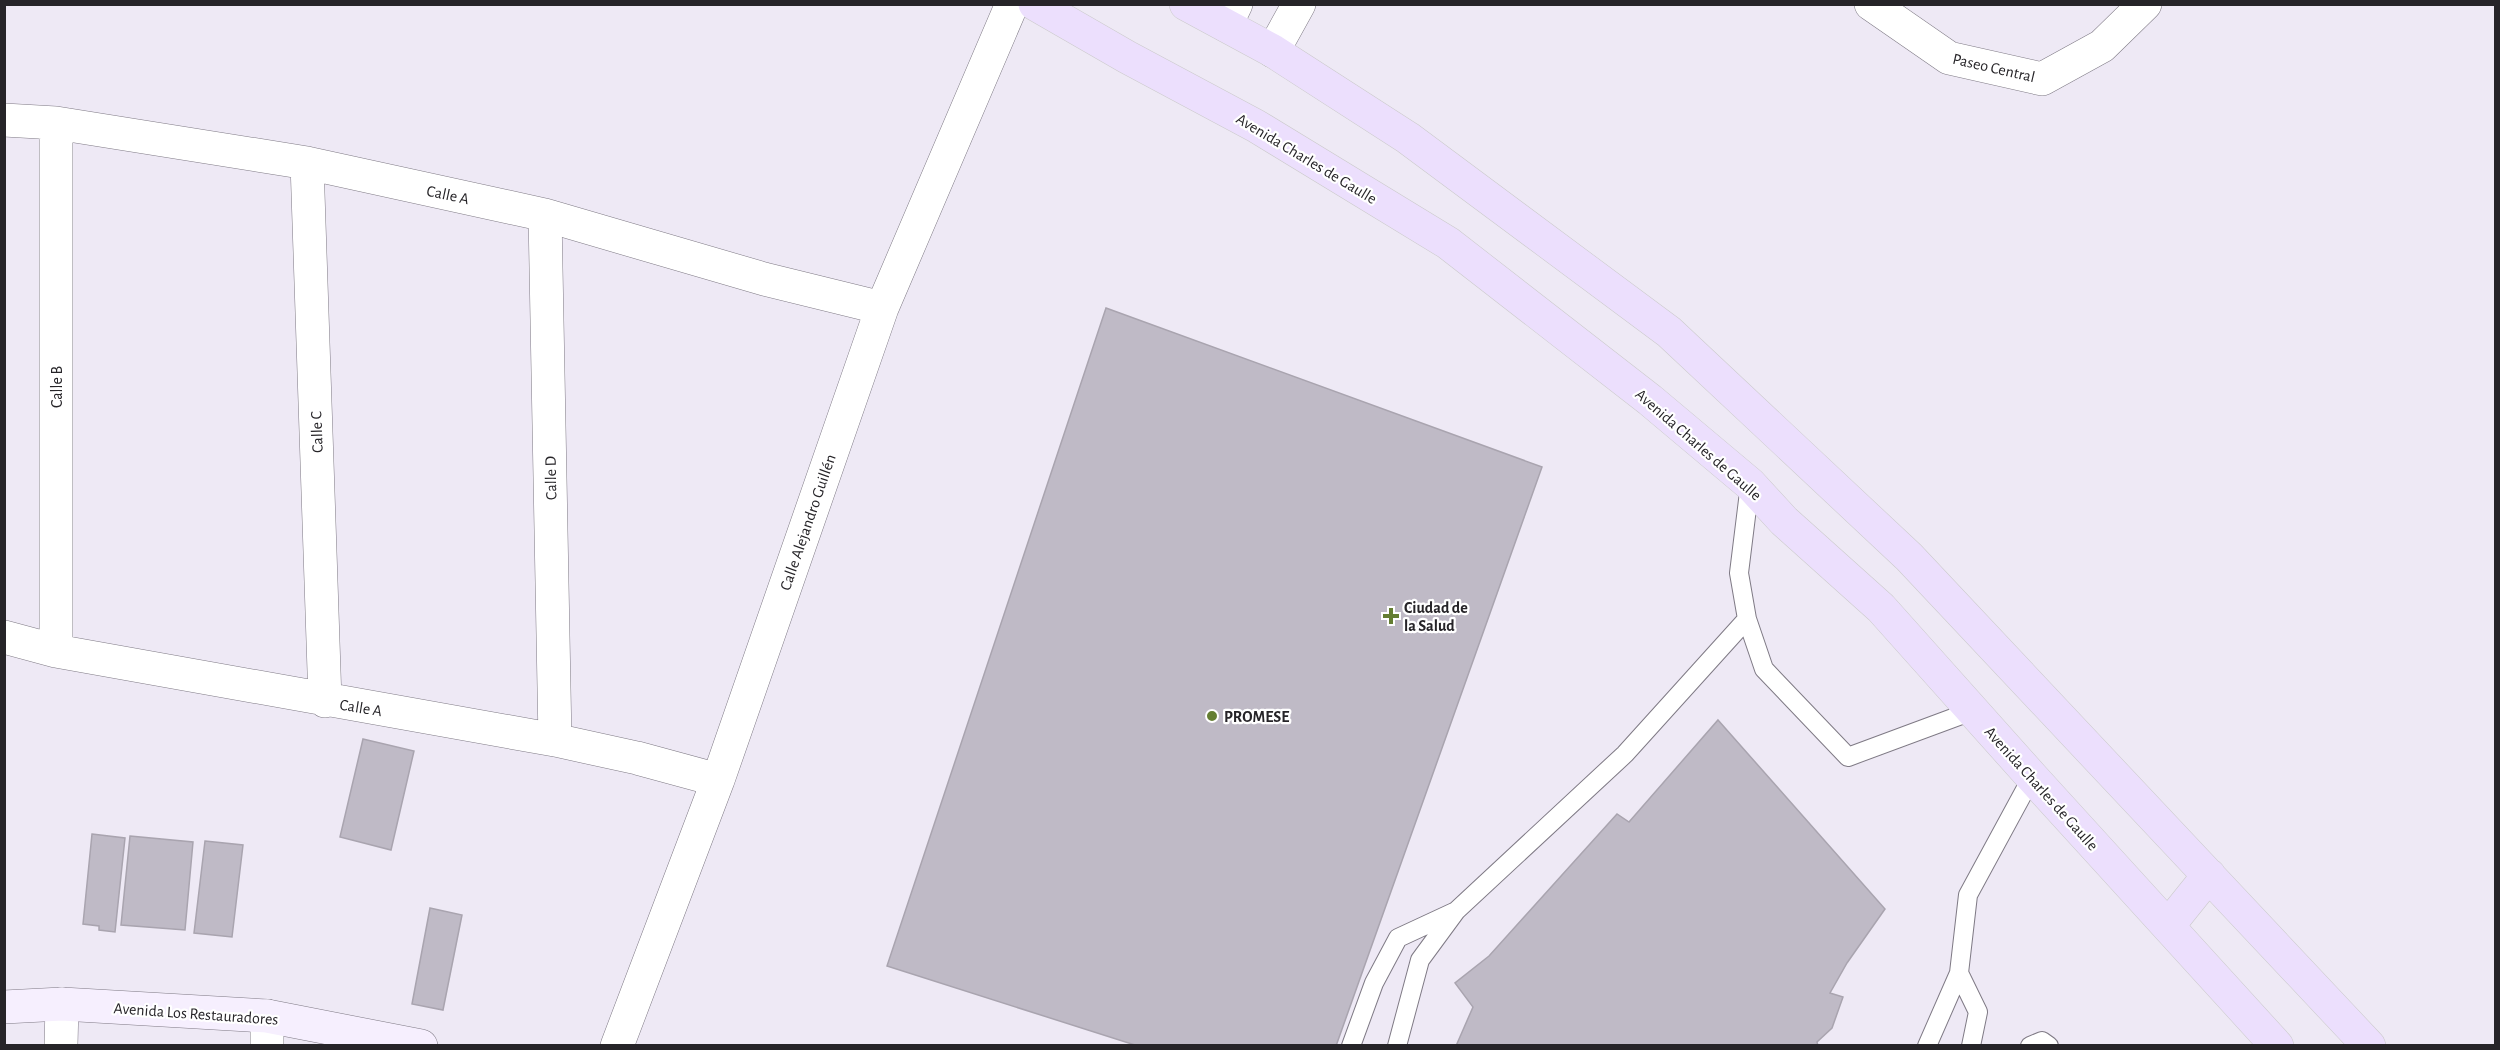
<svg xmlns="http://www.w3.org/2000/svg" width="2500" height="1050" viewBox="0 0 2500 1050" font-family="'Alegreya Sans',sans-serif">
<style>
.building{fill:#bfbac6;stroke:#a9a4af;stroke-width:1.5}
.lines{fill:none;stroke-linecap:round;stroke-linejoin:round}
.lane-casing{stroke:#7f7a85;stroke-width:20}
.street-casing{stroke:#7f7a85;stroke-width:34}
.secondary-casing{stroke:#7f7a85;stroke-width:34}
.primary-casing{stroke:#cbcacb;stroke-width:34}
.lane{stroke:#fff;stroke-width:18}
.street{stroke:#fff;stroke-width:33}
.secondary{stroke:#f6effe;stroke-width:33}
.primary{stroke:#ecdffd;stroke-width:33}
.poi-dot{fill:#647e32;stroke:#fff;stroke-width:2}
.labels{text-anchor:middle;stroke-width:4.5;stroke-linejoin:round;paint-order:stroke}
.street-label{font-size:16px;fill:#262428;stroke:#fff}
.poi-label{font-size:16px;font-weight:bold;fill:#262428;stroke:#fff;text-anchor:start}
</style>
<rect width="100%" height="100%" fill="#eee9f5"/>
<path class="building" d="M1106,308L1542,467L1336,1046H1138L887,966Z
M1718,720L1885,909L1847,963L1830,993L1843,997L1832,1028L1817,1042L1818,1046H1456L1473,1007L1455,983L1489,956L1617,814L1629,822Z
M363,739L414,751L391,850L340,837Z
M92,834L125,838L115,932L99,930V926L83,924Z
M130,836L193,842L185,930L121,925Z
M205,841L243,845L232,937L194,933Z
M430,908L462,915L443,1010L412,1004Z"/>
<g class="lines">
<defs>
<path id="lane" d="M1747,619L1764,669L1848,757L1972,711
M1959,973L1978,1012L1971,1046
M1351,1046L1374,983L1398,938L1454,912
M1397,1046L1420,960L1456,911L1625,754L1747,619L1739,573L1750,484
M1927,1046L1959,973L1968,895L2032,777
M2030,1046L2042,1041L2049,1046"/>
<path id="street" d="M1871,4L1949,58L2042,79L2102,46L2145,4
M1226,25L1236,4
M1273,51L1299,4
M4,120L56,123L307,163L545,215L764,279L882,308
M307,163L325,701
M545,215L555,740
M4,637L56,651L555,740L637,758L718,780
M56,651V123
M61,1046L62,1004
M267,1046V1016
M617,1046L718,780L882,308L1012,4"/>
<path id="secondary" d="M4,1007L62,1004L267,1016L421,1046"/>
<path id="primary" d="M1035,4L1127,57L1256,126L1448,243L1650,400L1750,484L1784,521L1881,608L2032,777L2277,1046
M1186,4L1273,51L1408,138L1669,332L1909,557L2369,1046
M2168,926L2209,875"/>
</defs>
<use href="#lane" class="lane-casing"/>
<use href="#street" class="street-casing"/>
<use href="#secondary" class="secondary-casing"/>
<use href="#primary" class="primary-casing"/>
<use href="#lane" class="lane"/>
<use href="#street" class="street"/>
<use href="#secondary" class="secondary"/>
<use href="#primary" class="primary"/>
</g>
<g class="poi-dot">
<path d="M1388 607h6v6h6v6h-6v6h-6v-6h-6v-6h6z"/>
<circle cx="1212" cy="716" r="6"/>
</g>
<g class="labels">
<g class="street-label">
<text transform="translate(1994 67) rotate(13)" y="6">Paseo Central</text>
<text transform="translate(1307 158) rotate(31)" y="6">Avenida Charles de Gaulle</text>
<text transform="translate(448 194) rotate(12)" y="6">Calle A</text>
<text transform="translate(56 387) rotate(-90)" y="6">Calle B</text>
<text transform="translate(316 432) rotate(-92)" y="6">Calle C</text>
<text transform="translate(1699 444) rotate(41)" y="6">Avenida Charles de Gaulle</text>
<text transform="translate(550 478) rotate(-91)" y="6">Calle D</text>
<text transform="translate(807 522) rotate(-71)" y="6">Calle Alejandro Guillén</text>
<text transform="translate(361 707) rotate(9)" y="6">Calle A</text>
<text transform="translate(2042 788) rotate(48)" y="6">Avenida Charles de Gaulle</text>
<text transform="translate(196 1013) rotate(4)" y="6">Avenida Los Restauradores</text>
</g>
<g class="poi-label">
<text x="1404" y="613">Ciudad de<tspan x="1404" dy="18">la Salud</tspan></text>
<text x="1224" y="722">PROMESE</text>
</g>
</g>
<rect width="2500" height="1050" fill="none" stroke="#262428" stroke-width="12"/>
</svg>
